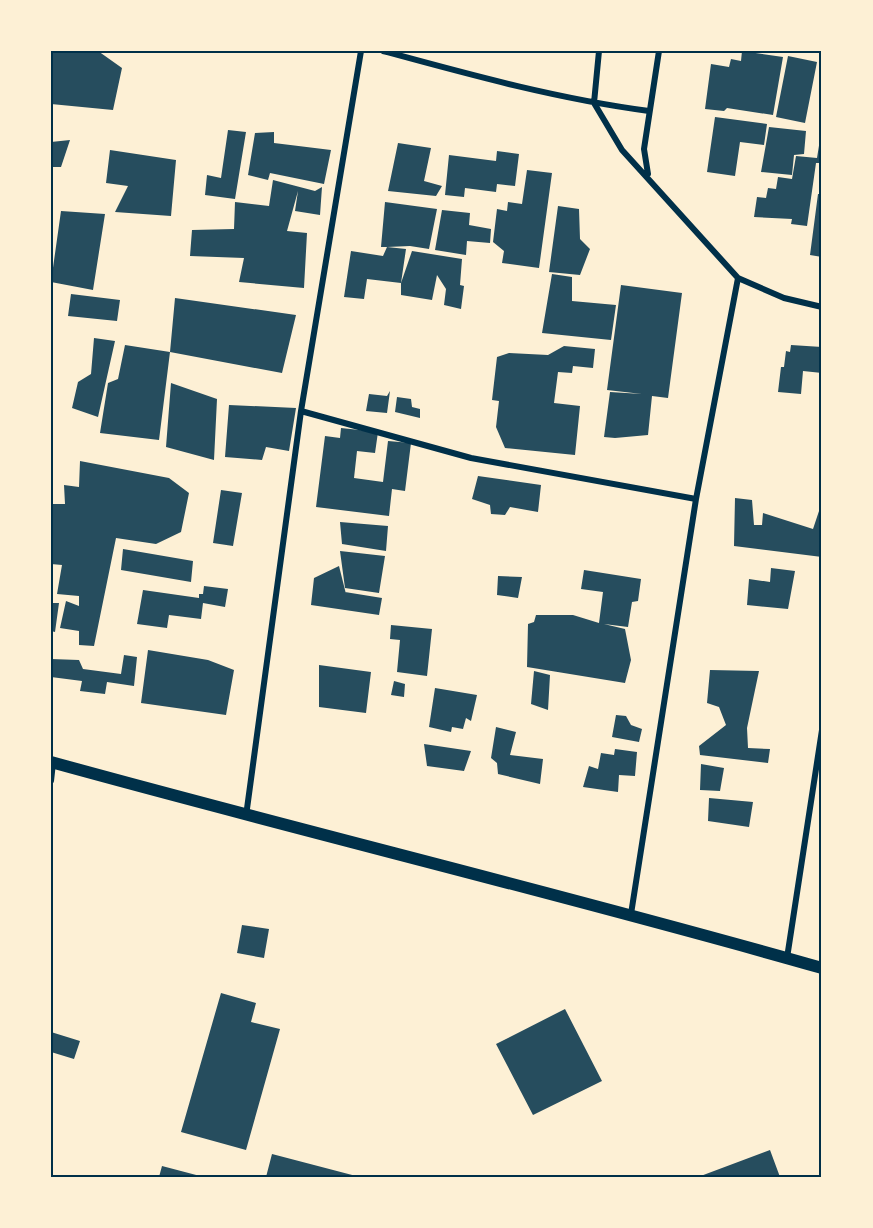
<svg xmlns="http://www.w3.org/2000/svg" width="873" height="1228" viewBox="0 0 873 1228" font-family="Arial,sans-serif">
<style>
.building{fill:#264d5e}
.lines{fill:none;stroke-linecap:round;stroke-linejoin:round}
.minor{stroke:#003049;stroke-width:6}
.secondary{stroke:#003049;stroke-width:12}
.neatline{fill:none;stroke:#003049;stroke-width:2}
</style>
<rect width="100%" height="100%" fill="#fdf0d5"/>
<path class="building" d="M51,51H98L122,68L113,110L51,104Z
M742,51L783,57L773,115L727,108L724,111L705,109L711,64L729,67L731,59L741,61Z
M788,56L817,62L805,123L776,117Z
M715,117L767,124L764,145L740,142L735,176L707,172Z
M769,127L806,131L804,154L794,155L792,175L761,172Z
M228,130L246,132L235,199L205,195L207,175L221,178Z
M274,132V143L331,150L324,184L270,173L268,180L248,175L255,133Z
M821,133L822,163H816L807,226L791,224L792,219L754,217L757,197L766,198L768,188L776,189L778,177L792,179L796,156L817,158Z
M70,140L61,167H51V142Z
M398,143L431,148L424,181L442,186L436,196L388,191Z
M110,150L176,160L171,216L115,212L128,186L106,183Z
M497,151L519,154L515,186L497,184L496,192L465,188L464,197L445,195L449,155L496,161Z
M527,170L552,173L539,268L502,263L504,251L493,242L497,209L507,211L508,202L522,204Z
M273,180L315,191L322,187L320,215L295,211L298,191L287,231L307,233L304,288L239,282L244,258L190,256L192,230L234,229L235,202L269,206Z
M818,194H822V257L810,255Z
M385,202L437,209L429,249L410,246L387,247L406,249L401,283L367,279L364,299L344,297L351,251L383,256L387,247H381Z
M558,206L579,209L580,239L590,249L580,275L549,272Z
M442,210L470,213L469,225L491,229L490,243L467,241L466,255L435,250Z
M61,211L105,214L93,290L51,282Z
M412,251L462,259L460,285L464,286L461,309L444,305L446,289L437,275L432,300L401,295V283Z
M552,274L572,277V301L616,305L611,340L542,333Z
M621,285L682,293L668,398L652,396L648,435L615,438L604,437L610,392L642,394L607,390Z
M71,294L120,300L117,321L68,316Z
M175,298L296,315L282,373L170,352L159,440L100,433L108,383L118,379L125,345L170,352Z
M94,338L115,341L98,417L72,408L78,382L91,374Z
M791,345L822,347V373L803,371L801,394L778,392L781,367H784L786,351L790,352Z
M564,346L595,349L593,368L573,366L572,373L558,372L554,403L580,406L575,455L505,448L496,427L499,401L492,400L497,357L509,353L548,355Z
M171,383L217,399L214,460L166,447Z
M390,391L387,413L366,411L369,394L387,396Z
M397,397L411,399L412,407L420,409V418L395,412Z
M229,405L296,408L289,451L266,447L262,460L225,457Z
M341,428L378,432L375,453L357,451L354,478L383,482L388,441L411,443L405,491L392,489L389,516L316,507L325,436L340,438Z
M80,461L169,478L189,493L181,532L156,544L116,538L94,646L79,645V631L60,628L66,601L79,606V596L57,594L62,565L51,564V504H65L64,485L79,487Z
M478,476L541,485L538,512L510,507L505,515L491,514L490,505L472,499Z
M221,490L242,493L233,546L213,543Z
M735,498L752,500L754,525H762L763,513L813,529L822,502V557L734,546Z
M340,522L388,526L386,551L342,544Z
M123,549L193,561L191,582L121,570Z
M340,551L385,556L379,593L345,588Z
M339,566L346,594L345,592L382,598L379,615L311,605L314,578Z
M771,568L795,571L788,609L747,605L749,579L770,582Z
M584,570L641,579L638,601L632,602L628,627L604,624L625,629L631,660L625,683L527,667L528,624L534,622L536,615H573L599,623L603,592L581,589Z
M498,576L522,577L518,598L497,595Z
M204,586L228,589L225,607L203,603L201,619L169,615L167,628L137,624L143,590L199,598V594H203Z
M51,603H59L55,632L51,631Z
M391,625L432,629L427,676L397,672L400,640L390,639Z
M148,650L208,660L234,670L226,715L141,703Z
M124,655L137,657L134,686L107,682L105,694L80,691L82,681L51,677V659L79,660L83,669L121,674Z
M319,665L371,672L366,713L319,707Z
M710,670L759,671L747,728L748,748L770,749L768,763L700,755L699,746L726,725L719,707L707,703Z
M534,671L550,675L548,710L531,704Z
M394,681L405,684L404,697L391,695Z
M435,688L477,695L471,721L466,718L463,729L452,727L451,732L429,727Z
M616,715L626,716L631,725L642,729L639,742L612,737Z
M496,727L516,732L510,755L543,759L540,784L498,774L497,763L491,758Z
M424,744L471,751L464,771L427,766Z
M615,749L637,752L635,776L619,775L618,792L583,787L589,766L598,769L601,753L614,755Z
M701,764L724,768L720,791L700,790Z
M709,798L753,802L749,827L708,821Z
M242,925L269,929L264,958L237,953Z
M221,993L256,1003L251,1022L280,1029L246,1150L181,1132Z
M565,1009L602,1081L533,1115L496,1044Z
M51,1032L80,1041L74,1059L51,1052Z
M770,1150L780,1177H698Z
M272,1154L356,1176V1177H266Z
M162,1166L200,1176V1177H159Z"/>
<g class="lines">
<path class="minor" d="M383,51C471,75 558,99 649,111
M599,51L594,103L622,150L738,278L784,298L822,307
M648,174L644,149L659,51
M301,411L471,458L696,499
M51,781L53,763
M246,816L301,411L361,51
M631,914L696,499L738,278
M787,958L822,730"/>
<path class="secondary" d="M51,762C308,833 566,895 822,968"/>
</g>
<rect width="873" height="1228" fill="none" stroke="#fdf0d5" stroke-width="105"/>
<rect x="52" y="52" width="768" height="1124" class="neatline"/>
</svg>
